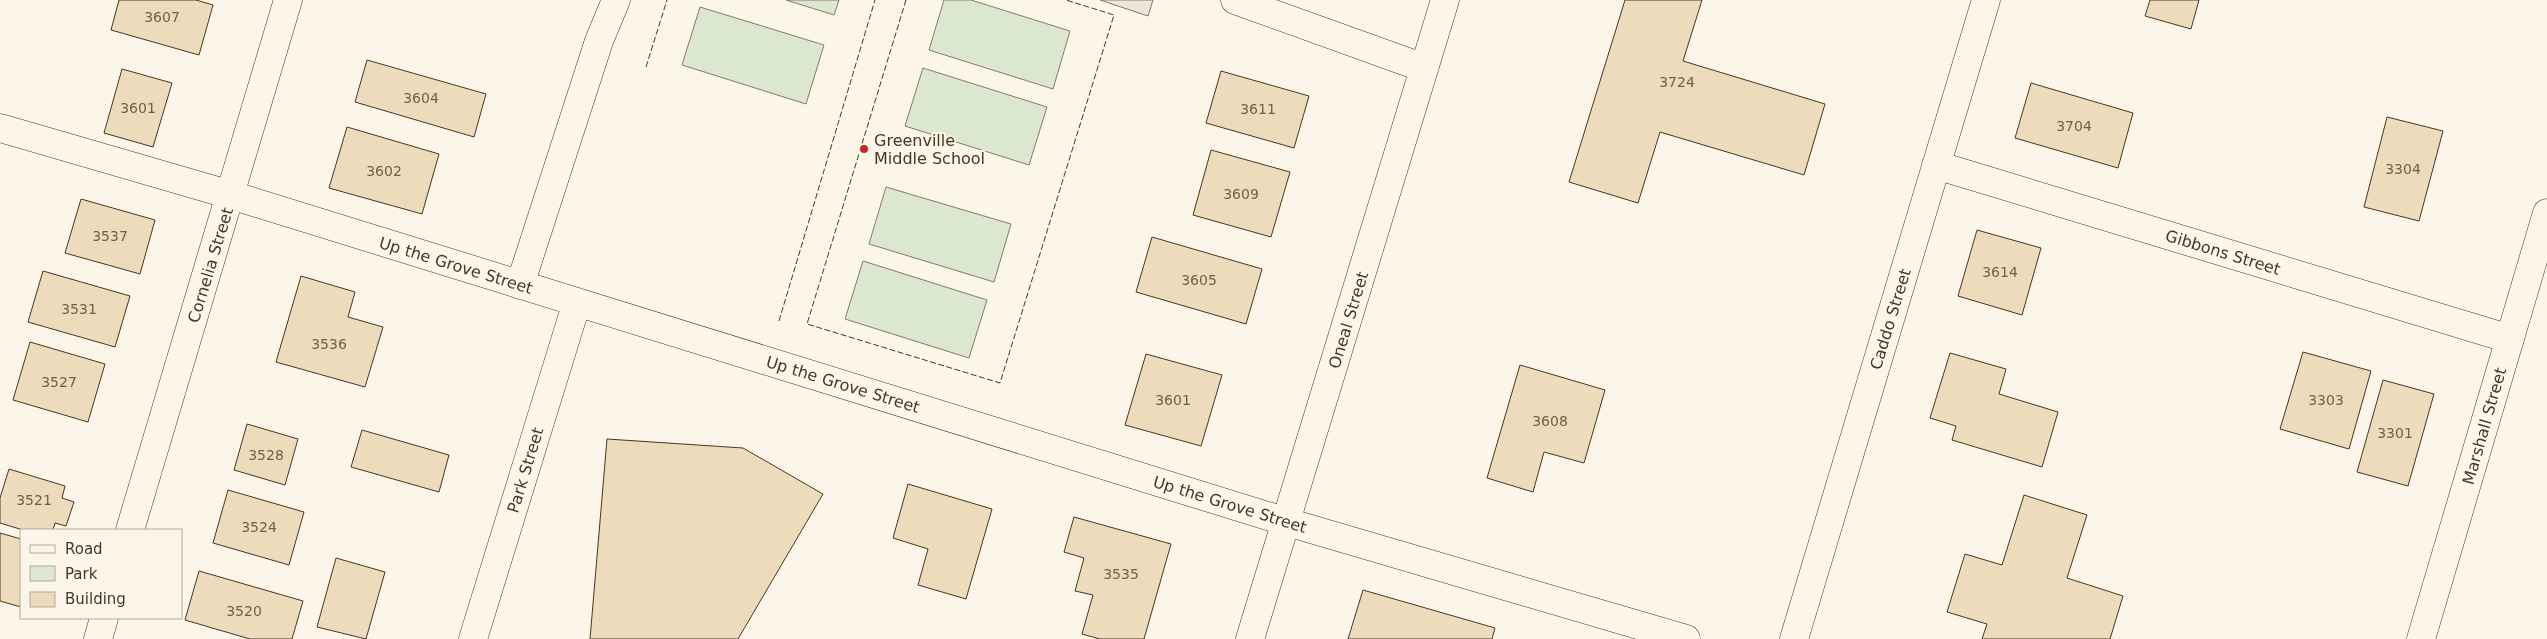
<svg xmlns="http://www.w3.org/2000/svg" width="2547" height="639" viewBox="0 0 2547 639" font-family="'DejaVu Sans',sans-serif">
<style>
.green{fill:#dce7d0;stroke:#887966}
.parking{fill:#ede7d9;stroke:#887966}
.building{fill:#ecdcbc;stroke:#4a3520}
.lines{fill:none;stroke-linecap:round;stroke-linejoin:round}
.minor-casing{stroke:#4a3520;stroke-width:29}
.minor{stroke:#fbf6e9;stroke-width:28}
.fence{stroke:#4a3520;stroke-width:1;stroke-dasharray:6 2.5;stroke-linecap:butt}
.poi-dot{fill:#c62828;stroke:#fbf6e9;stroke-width:2}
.labels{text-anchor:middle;stroke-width:4;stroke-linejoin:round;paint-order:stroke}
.number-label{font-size:14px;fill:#725f47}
.poi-label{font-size:16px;fill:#4a3520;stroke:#fbf6e9;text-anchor:start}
.street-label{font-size:16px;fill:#4a3520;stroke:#fbf6e9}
</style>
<rect width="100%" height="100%" fill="#fbf6e9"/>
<path class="green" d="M786,0H839L834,15Z
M944,0H971L1070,31L1053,89L929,50Z
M700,7L824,45L806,104L682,65Z
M923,68L1047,107L1029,165L905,126Z
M886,187L1011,224L994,282L869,244Z
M863,261L987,300L969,358L845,319Z"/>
<path class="parking" d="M1100,0H1153L1148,16Z"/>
<path class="building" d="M119,0H196L213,5L199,55L111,30Z
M1625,0H1702L1683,61L1825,104L1804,175L1660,132L1638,203L1569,182Z
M2150,0H2199L2191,29L2145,16Z
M367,60L486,94L474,137L355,102Z
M122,69L172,83L153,147L104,133Z
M1221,71L1309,96L1294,148L1206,123Z
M2031,83L2133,113L2118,168L2015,138Z
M2387,117L2443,131L2419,221L2364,207Z
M347,127L439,154L422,214L329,188Z
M1211,150L1290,172L1271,237L1193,215Z
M81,199L155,220L140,274L65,253Z
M1977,230L2041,248L2022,315L1958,296Z
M1152,237L1262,269L1246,324L1136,292Z
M43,271L130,296L115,347L28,322Z
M301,276L355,292L348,317L383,327L365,387L276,362Z
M30,342L105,364L88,422L13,400Z
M2303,352L2371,371L2349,449L2280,429Z
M1950,353L2006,369L1999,394L2058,412L2042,467L1952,440L1956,426L1930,418Z
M1146,354L1222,375L1201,446L1125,425Z
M1520,365L1605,390L1584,463L1544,452L1533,492L1487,478Z
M2383,380L2434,394L2408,486L2357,472Z
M247,424L298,439L285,485L234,470Z
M362,430L449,455L439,492L351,467Z
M607,439L743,448L823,494L738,639H590Z
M9,469L65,486L62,498L74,502L66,526L55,523L53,530H23L0,523V498Z
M908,484L992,509L966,599L918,585L928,549L893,538Z
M228,490L304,512L289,565L213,543Z
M2024,495L2087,515L2067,578L2123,596L2110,639H1982L1987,624L1947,612L1965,554L2002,565Z
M1074,517L1171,544L1144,639H1100L1082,634L1093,595L1075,591L1084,558L1064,552Z
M0,533L21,539V607L0,601Z
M336,558L385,572L366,639L317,627Z
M199,571L303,601L292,639H250L185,620Z
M1363,590L1495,628L1492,639H1348Z"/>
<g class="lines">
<defs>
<path id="minor" d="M1235,0L1424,68
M0,128L231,195L1287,522L1686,639
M1936,165L2510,339
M520,285L599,41L616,0
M130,530L288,0
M98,639L104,618
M473,639L577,302
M1250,639L1445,0
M1794,639L1986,0
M2421,639L2547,213"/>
</defs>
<use href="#minor" class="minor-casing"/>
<use href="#minor" class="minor"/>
<path class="fence" d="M906,0L807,324L1000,383L1114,15L1066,0
M646,67L667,0
M779,321L875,0"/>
</g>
<circle class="poi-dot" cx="864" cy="149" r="5"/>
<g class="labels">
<g class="number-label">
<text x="162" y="22">3607</text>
<text x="1677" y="87">3724</text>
<text x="421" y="103">3604</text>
<text x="138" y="113">3601</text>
<text x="1258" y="114">3611</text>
<text x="2074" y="131">3704</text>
<text x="2403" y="174">3304</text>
<text x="384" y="176">3602</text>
<text x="1241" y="199">3609</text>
<text x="110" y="241">3537</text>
<text x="2000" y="277">3614</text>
<text x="1199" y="285">3605</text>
<text x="79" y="314">3531</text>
<text x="329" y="349">3536</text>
<text x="59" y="387">3527</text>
<text x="1173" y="405">3601</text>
<text x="2326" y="405">3303</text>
<text x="1550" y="426">3608</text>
<text x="2395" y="438">3301</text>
<text x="266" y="460">3528</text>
<text x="34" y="505">3521</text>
<text x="259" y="532">3524</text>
<text x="1121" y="579">3535</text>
<text x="244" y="616">3520</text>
</g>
<g class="poi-label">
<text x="874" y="146">Greenville<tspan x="874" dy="18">Middle School</tspan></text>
</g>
<g class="street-label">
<text transform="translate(2223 252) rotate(17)" y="6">Gibbons Street</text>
<text transform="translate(210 265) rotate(-73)" y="6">Cornelia Street</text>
<text transform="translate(456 265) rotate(17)" y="6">Up the Grove Street</text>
<text transform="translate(1890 319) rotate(-73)" y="6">Caddo Street</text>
<text transform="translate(1348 320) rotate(-73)" y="6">Oneal Street</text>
<text transform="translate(843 384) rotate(17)" y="6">Up the Grove Street</text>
<text transform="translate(2484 426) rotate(-74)" y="6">Marshall Street</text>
<text transform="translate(525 470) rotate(-73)" y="6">Park Street</text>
<text transform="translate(1230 504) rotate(17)" y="6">Up the Grove Street</text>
</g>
</g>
<rect x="20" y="529" width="162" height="90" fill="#fbf6e9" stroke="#b4a999"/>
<rect x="30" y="545" width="25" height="8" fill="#fbf6e9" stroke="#b4a999"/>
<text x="65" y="554" font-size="15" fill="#4a3520">Road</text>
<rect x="30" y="566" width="25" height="15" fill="#dce7d0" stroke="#b4a999"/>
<text x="65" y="579" font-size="15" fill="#4a3520">Park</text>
<rect x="30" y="592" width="25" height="15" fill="#ecdcbc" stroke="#b4a999"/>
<text x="65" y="604" font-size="15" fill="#4a3520">Building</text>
</svg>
